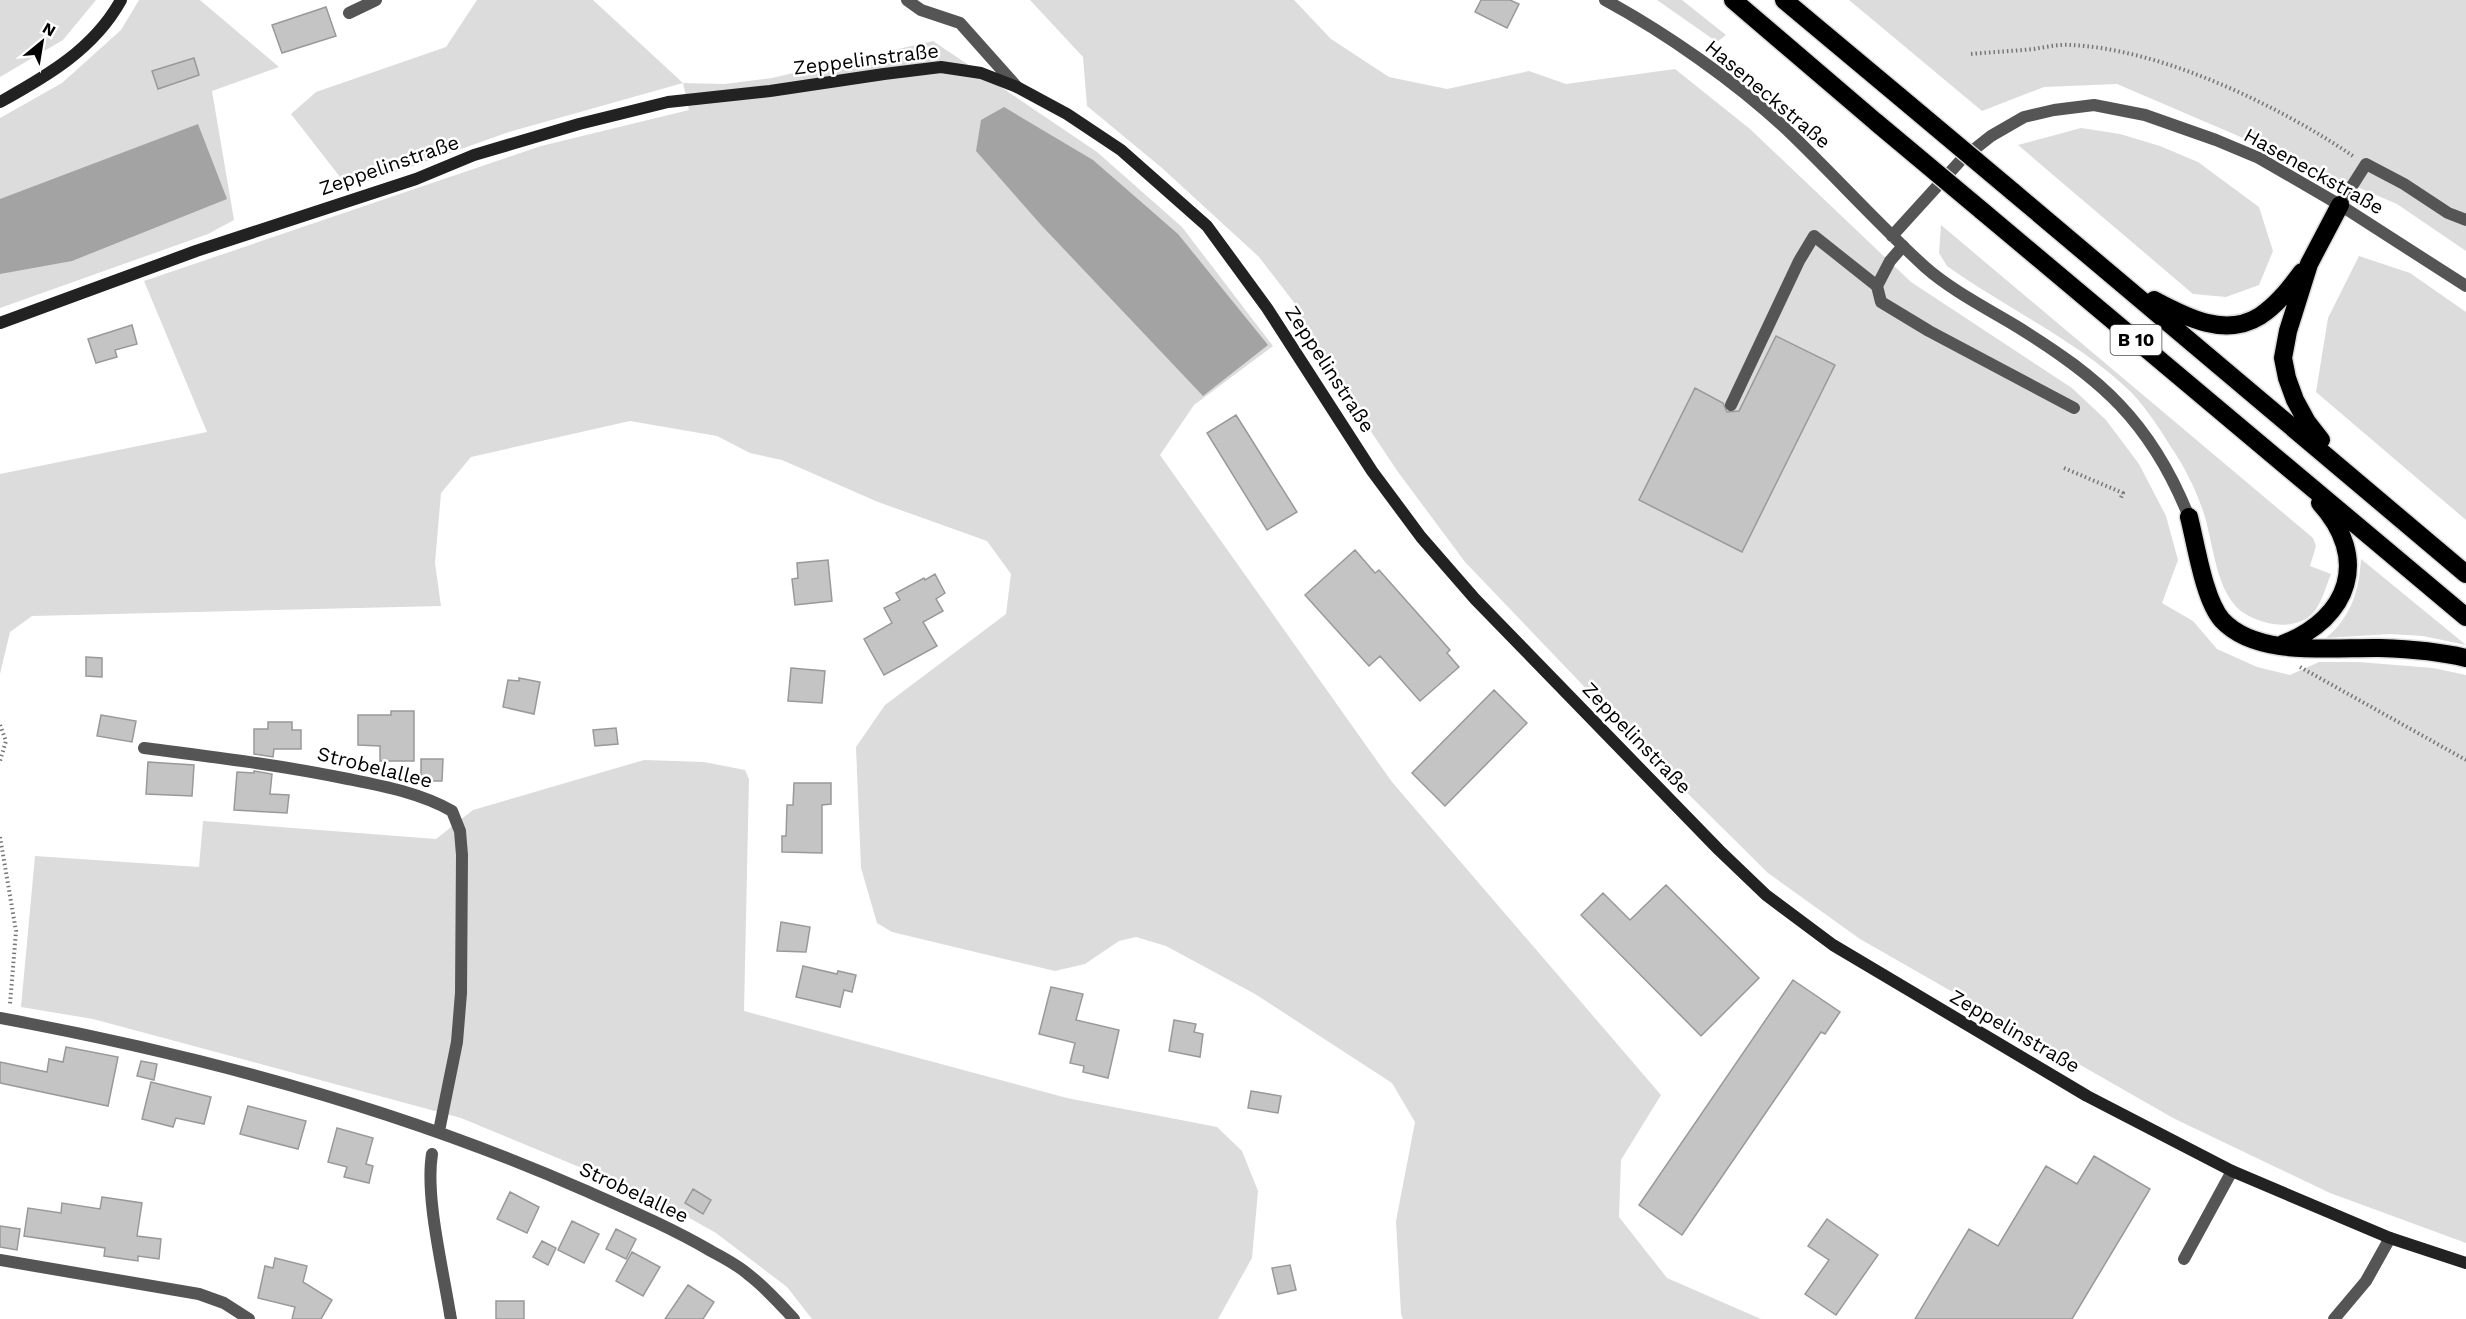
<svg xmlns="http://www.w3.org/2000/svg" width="2466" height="1319" viewBox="0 0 2466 1319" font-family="'Work Sans',sans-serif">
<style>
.green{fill:#dcdcdc}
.water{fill:#a3a3a3}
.building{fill:#c4c4c4;stroke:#999;stroke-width:1.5}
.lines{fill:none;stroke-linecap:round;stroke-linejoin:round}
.highway-casing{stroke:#dbdbdb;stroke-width:21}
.path{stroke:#777;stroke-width:4;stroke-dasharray:1.5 3;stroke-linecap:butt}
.lane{stroke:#555;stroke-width:12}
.street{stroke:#555;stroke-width:12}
.secondary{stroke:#222;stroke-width:12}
.highway{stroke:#000;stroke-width:18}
.highway-bridge-casing{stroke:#dbdbdb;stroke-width:21;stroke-linecap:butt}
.highway-bridge{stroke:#000;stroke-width:18}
.labels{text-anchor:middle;stroke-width:5;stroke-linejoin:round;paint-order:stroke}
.shield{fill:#fff;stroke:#4c4c4c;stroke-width:1.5}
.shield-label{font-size:18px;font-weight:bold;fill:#000}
.street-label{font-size:20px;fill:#000;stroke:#fff}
</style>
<rect width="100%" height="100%" fill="#fff"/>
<path class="green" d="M0,0H96L63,40L0,77Z
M139,0H200L279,67L212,91L234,220L208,234L0,308V118L62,83L121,30Z
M477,0H593L683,83L725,84L772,78L933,41L1097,152L1182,227L1273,346L1194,405L1160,455L1392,782L1661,1095L1621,1160L1619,1217L1667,1278L1761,1319H1403L1401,1314L1396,1221L1415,1122L1392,1083L1255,994L1166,946L1136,937L1119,941L1085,964L1055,971L892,932L877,923L861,868L856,747L885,705L1006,614L1011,574L987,541L878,502L782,460L750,453L717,436L630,421L471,457L441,493L435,563L441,606L32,616L10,632L0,674V474L207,432L144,281L541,146L689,110L683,83L509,132L379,178L347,186L291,114L316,92L446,47Z
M1030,0H1294L1331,39L1389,77L1447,89L1529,71L1566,84L1675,69L1750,129L1911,282L2072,388L2106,420L2139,464L2166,516L2178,560L2162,603L2193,621L2217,649L2257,667L2290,675L2319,662H2359L2433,668L2466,675V1243L2330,1193L2173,1118L1860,939L1768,873L1667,773L1465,562L1398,472L1306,334L1299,309L1259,257L1162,168L1087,106L1083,57Z
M1657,0H1682L1726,35L1717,42Z
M1849,0H2466V251L2397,204L2117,84L2044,87L1982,111Z
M2081,128L2120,134L2160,146L2198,162L2259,207L2273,251L2259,285L2226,297L2193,294L2018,145Z
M1941,225L2313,538L2316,546L2310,566L2331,574C2326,586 2322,602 2314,612C2297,631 2267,626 2247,615C2214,597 2214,539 2202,508C2194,486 2184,466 2171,447C2160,429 2146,408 2131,392C2077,340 2007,309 1947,266L1939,253Z
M2359,256L2410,273L2466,312V520L2316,392L2328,318Z
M2361,559L2466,645L2423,636L2390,634L2326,638C2351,617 2359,591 2361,559Z
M644,760L704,762L745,770L749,779L744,1011L1067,1098L1217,1127L1242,1151L1258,1191L1252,1258L1218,1319H812L787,1287L716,1233L652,1197L461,1118L93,1019L21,1007L35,856L199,867L203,821L436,839L473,810Z"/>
<path class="water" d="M1004,107L1093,160L1178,234L1268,345L1203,396L1042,226L976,151L981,120Z
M198,124L227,199L72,261L0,274V199Z"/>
<path class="building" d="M1481,0H1510L1519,4L1507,28L1475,12Z
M326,7L336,36L282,53L272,25Z
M194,58L199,75L158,89L152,71Z
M132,325L137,344L115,350L117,357L96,363L88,339Z
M1776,336L1835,365L1742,552L1639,500L1695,388L1723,403L1727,412L1739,411Z
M1236,415L1297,512L1267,530L1207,433Z
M1355,550L1375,573L1379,570L1450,650L1447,653L1459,667L1420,701L1380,656L1369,666L1305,595Z
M828,560L832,601L795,605L792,579L798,578L797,563Z
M935,574L945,593L936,599L943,611L923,622L937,646L884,675L864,639L892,623L884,608L900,600L896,593L924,578L925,580Z
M86,657L102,658V677L86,676Z
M791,668L825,671L822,703L788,701Z
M519,678L540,682L534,714L503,707L508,680L519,681Z
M1494,690L1527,723L1445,806L1412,773Z
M391,711H414V761H380V746L358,745V715H391Z
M101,715L136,721L132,742L97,736Z
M268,722H292V730H301V749H274L273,757L254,754V729H268Z
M616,728L618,744L595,746L593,730Z
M421,759H443L442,781H421Z
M148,762L194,765L192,796L146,794Z
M254,771L272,774L270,794L289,795L287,813L234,810L237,772L254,773Z
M794,783H831V804L822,805V853L782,852V836H786L787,805H793Z
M1666,885L1759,978L1701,1036L1581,915L1603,893L1630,920Z
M781,922L810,927L806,952L777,951Z
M803,966L837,974L838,971L856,975L852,992L844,990L840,1007L796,997Z
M1793,980L1840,1012L1825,1034L1821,1032L1682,1235L1639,1205Z
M1051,987L1083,994L1076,1020L1119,1030L1108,1078L1083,1072L1084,1066L1070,1063L1075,1043L1039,1034Z
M1174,1020L1196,1024L1194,1032L1203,1034L1200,1057L1169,1051Z
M66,1047L118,1057L108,1106L0,1083V1062L47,1072L49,1059L63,1062Z
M141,1061L157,1064L154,1080L137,1076Z
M151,1082L211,1097L204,1124L176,1118L173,1127L142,1119Z
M1251,1091L1281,1096L1278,1113L1248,1108Z
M248,1106L306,1121L298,1149L240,1134Z
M337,1128L373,1138L366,1164L373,1166L369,1183L344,1177L347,1167L328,1162Z
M2094,1156L2150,1189L2072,1319H1915L1969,1229L1998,1246L2046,1166L2077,1184Z
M693,1189L711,1200L703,1214L685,1203Z
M510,1192L539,1207L527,1233L497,1219Z
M102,1197L142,1203L137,1236L161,1239L159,1259L138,1256V1261L104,1256L105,1248L24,1236L28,1208L61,1213L62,1203L100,1209Z
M1827,1219L1878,1255L1836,1315L1805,1294L1829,1260L1808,1246Z
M572,1221L599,1234L584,1263L558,1250Z
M0,1226L20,1229L17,1250L0,1247Z
M616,1229L636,1239L626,1259L606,1249Z
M542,1241L556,1248L548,1265L533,1257Z
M632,1252L660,1267L643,1296L616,1281Z
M275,1258L307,1266L303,1282L332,1300L321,1319H292L295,1307L258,1298L265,1266L273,1268Z
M1290,1265L1296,1290L1278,1294L1272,1268Z
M688,1285L714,1302L703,1319H665Z
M496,1301H524V1319H496Z"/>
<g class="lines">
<defs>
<path id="highway" d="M1733,0L1877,123
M1784,0L1900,97
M2012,191L2466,574
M1981,210L2466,617
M2154,300C2186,317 2225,338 2260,316C2277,305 2290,288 2302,272
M2321,440L2307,422L2295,400L2287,378L2283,358L2288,331L2309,264L2340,205
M2189,517C2196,544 2204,600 2222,620C2257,658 2334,647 2380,648C2409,649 2438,651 2466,658
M2283,644C2350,618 2370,558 2320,503"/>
</defs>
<use href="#highway" class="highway-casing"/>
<path class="path" d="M1971,54C1992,52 2013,51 2034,49C2046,47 2059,44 2071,45C2161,49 2278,105 2353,156
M2064,468L2123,493L2120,500
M2300,667L2466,760
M0,725L6,741L0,761
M0,837L16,931L10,1004"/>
<path class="lane" d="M907,0L921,10L960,23L1017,87
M349,13L376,0
M1903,246L1890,261L1877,286L1881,302L1929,331L2074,408
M1731,405L1799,261L1814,236L1877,286
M432,1154C425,1197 443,1269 450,1314
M2184,1259L2232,1171
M2334,1319L2366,1281L2390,1238"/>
<path class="street" d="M1605,0C1666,33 1736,82 1786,129C1833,174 1877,223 1925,267C1951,290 1986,308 2016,326C2101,378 2151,422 2189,517
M2340,205L2366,164L2404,184L2448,213L2466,220
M1892,236L1962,159L1991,136L2024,117L2054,110L2094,105L2145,115L2216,140L2259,158L2340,205L2466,286
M144,748C213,757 280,765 348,779C383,786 420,793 452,811L460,831L462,855L461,993L457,1042L439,1131
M0,1018C200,1055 398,1108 584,1190C627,1209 670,1227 711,1251C724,1258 738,1265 749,1275C766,1288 780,1304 794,1319
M0,1260L199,1294L224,1303L249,1319
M450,1314L451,1319"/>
<path class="secondary" d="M0,102C47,76 94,49 121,0
M0,323L196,251L416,179L474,155L579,124L668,102L770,91L884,74L941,67L981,73L1017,87L1067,114L1121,150L1207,226L1267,308L1372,471L1421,537L1475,599L1719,850L1766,895L1833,945L2087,1096L2232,1171L2390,1238L2466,1263"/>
<use href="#highway" class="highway"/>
<defs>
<path id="highway-bridge" d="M1900,97L2012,191
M1877,123L1981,210"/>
</defs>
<use href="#highway-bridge" class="highway-bridge-casing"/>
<use href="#highway-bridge" class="highway-bridge"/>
</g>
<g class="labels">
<rect class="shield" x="2110.5" y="325" width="51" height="30" rx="4.5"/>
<g class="shield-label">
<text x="2136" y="346">B 10</text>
</g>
<g class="street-label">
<text transform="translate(866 59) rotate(-7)" y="7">Zeppelinstraße</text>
<text transform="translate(1768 94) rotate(40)" y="7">Haseneckstraße</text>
<text transform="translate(389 165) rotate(-19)" y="7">Zeppelinstraße</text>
<text transform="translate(2314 171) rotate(29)" y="7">Haseneckstraße</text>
<text transform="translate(1330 369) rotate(57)" y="7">Zeppelinstraße</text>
<text transform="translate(1637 738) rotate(46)" y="7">Zeppelinstraße</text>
<text transform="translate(375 767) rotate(14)" y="7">Strobelallee</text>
<text transform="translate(2015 1031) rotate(30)" y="7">Zeppelinstraße</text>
<text transform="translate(634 1192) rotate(25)" y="7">Strobelallee</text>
</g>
</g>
<g transform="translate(42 42) rotate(30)" stroke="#ffffff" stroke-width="4.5" paint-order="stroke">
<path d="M0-4.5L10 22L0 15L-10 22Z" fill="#000000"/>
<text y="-9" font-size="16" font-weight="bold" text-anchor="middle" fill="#000000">N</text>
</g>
</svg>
